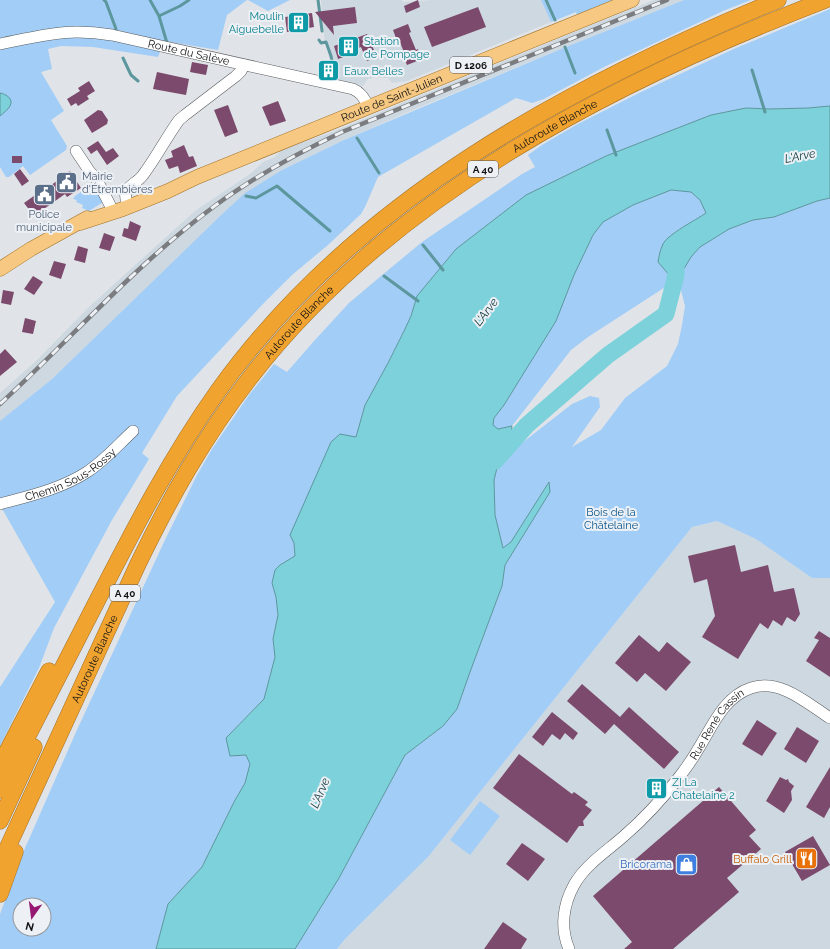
<svg xmlns="http://www.w3.org/2000/svg" width="830" height="949" viewBox="0 0 830 949" font-family="Raleway,sans-serif">
<style>
.built{fill:#ced8e1}
.green{fill:#a2cdf7;fill-rule:evenodd}
.water{fill:#7dd1da;stroke:#5c979e}
.lines{fill:none;stroke-linecap:round;stroke-linejoin:round}
.stream{stroke:#5c979e;stroke-width:3}
.river{stroke:#7dd1da;stroke-width:17}
.building{fill:#7c4a6c}
.minor-casing{stroke:#585b5e;stroke-width:12}
.major-casing{stroke:#a27025;stroke-width:15}
.highway-casing{stroke:#a27025;stroke-width:17}
.minor{stroke:#fff;stroke-width:11}
.major{stroke:#f6c882;stroke-width:14}
.highway{stroke:#f0a32f;stroke-width:16}
.rail-casing{stroke:#7a7c7f;stroke-width:4.5}
.rail{stroke:#edf1f5;stroke-width:3;stroke-dasharray:9;stroke-linecap:butt}
.labels{text-anchor:middle;stroke-width:4;stroke-linejoin:round;paint-order:stroke}
.shield{fill:#edf1f5;stroke:#525457;stroke-width:1}
.shield-label{font-size:10px;font-weight:bold;fill:#101113}
.culture-label{font-size:11px;fill:#0d838f;stroke:#edf1f5;text-anchor:start}
.street-label{font-size:11px;fill:#101113;stroke:#edf1f5}
.service-label{font-size:11px;fill:#4e5e75;stroke:#edf1f5;text-anchor:start}
.park-label{font-size:11px;fill:#08538b;stroke:#edf1f5}
.food-label{font-size:11px;fill:#c56008;stroke:#edf1f5;text-anchor:end}
.shop-label{font-size:11px;fill:#366cbe;stroke:#edf1f5;text-anchor:end}
.water-label{font-size:12px;font-style:italic;fill:#0e373c;stroke:#edf1f5}
</style>
<rect width="100%" height="100%" fill="#e0e4e8"/>
<path class="built" d="M321,0H402L403,2L432,0H541L551,22L407,81L392,83L388,78L376,77L368,79L363,86L354,83L334,79L324,36Z
M654,0H684L566,47L408,112L344,140L282,170L219,217L52,379L0,421V393L35,362L88,308L135,265L195,211L250,174L263,162L275,157L282,150L332,132L582,29Z
M717,521L756,539L812,578H830V949H337L345,939L428,857L692,527Z"/>
<path class="green" d="M0,0H247L227,15L218,50L164,41L158,57L93,47L61,46L48,49L52,69L41,72L64,111L51,120L67,146L66,150L30,175L23,166L9,177H6L0,167Z
M248,0H290L268,11Z
M541,0H620L578,17L576,12L551,22Z
M684,0H751L723,11L604,67L544,99L532,103L516,98L378,177L365,207L361,214L328,245L292,275L262,305L177,396L142,453L149,459L112,520L54,628L39,668L0,746V687L55,602L0,505V421L52,379L219,217L245,193L282,170L344,140L566,47Z
M830,9V106L808,108L769,109L746,108L711,115L606,156L526,195L456,249L417,296L411,316L405,329L388,363L365,405L356,437L294,543L295,556L280,565L272,583L276,597L278,615L273,639L275,657L264,699L226,738L246,755L251,764L245,783L234,802L202,867L168,904L156,949H0V914L22,855L76,732L164,542L196,477L212,449L249,395L274,364L287,372L314,341L349,303L381,276L422,242L522,174L535,167L528,155L542,145L576,125L641,92L736,48ZM20,905H44V929H20Z
M95,182L105,201L89,211L82,208L83,205L76,202L77,200L73,199L75,196Z
M671,190L691,192L700,200L706,213C696,220 668,234 663,244C660,250 659,256 658,262L670,276V284L588,337L571,350L512,426L498,429L492,425L494,418L504,405L574,275L593,235L603,222L633,205Z
M830,198V578H812L756,539L717,521L692,527L428,857L345,939L337,949H295L339,878L405,755L443,726L457,709L470,672L502,586L505,565L550,492L548,483L511,542L503,548L495,515L494,480L498,464L509,453L572,404L590,396L599,398L600,407L572,447L601,430L625,398L667,366L678,344L682,325L685,306L679,283L682,272L691,257L700,247L729,229L753,220L774,217L817,201Z
M480,801L500,816L470,855L450,840Z"/>
<path class="water" d="M0,93C6,94 14,99 10,106C8,110 3,113 0,116Z
M830,106V198L817,201L774,217L753,220L729,229L700,247L691,257L682,272L676,275L670,276L658,262C659,256 660,250 663,244C668,234 696,220 706,213L700,200L691,192L671,190L633,205L603,222L593,235L574,275L556,321L504,405L494,418L493,425L498,429L512,426L509,453L498,464L494,480L495,515L503,548L511,542L549,482L550,492L505,565L502,586L470,672L457,709L443,726L405,755L339,878L295,949H156L168,904L202,867L234,802L245,783L250,764L246,755L230,756L226,738L264,699L275,657L273,639L278,615L276,597L272,583L275,570L280,565L295,556L294,543L290,535L331,442L340,434L356,437L365,405L388,363L405,329L411,316L417,296L456,249L526,195L606,156L711,115L746,108L769,109L808,108Z"/>
<g class="lines">
<path class="stream" d="M104,0L106,2L116,29
M150,0L159,16
M318,0L321,23L322,31
M546,0L555,20
M319,40L321,43L326,42L331,56L336,78
M167,43L159,16L180,6L189,0
M565,47L575,73
M123,58L131,75L138,81
M752,70L765,112
M607,130L616,155
M357,138L379,173
M246,196L256,198L277,186L330,231
M423,245L443,270
M384,276L418,301"/>
<path class="river" d="M495,461L527,425L608,355L666,314L676,275V257L679,253"/>
</g>
<path class="building" d="M418,0L420,7L406,13L404,6Z
M355,7L357,23L333,26L334,35L315,12Z
M478,7L486,27L432,47L424,27Z
M312,13L314,27L287,32L285,17Z
M408,24L411,32L409,33L416,50L418,49L422,59L407,65L403,56L405,55L398,37L396,38L393,30Z
M367,34L377,57L367,61L361,47L349,52V55L338,59L334,46Z
M192,62L208,65L206,75L190,72Z
M157,72L189,79L186,95L153,89Z
M89,81L95,91L87,96L89,99L78,106L76,103L71,106L67,99L80,91L78,88Z
M278,101L286,121L270,126L262,107Z
M228,105L238,132L225,137L214,110Z
M98,110L102,111L108,120L107,124L92,133L84,120Z
M98,141L106,152L113,148L119,156L107,165L97,150L91,154L87,148Z
M184,145L189,157L193,156L197,166L180,173L178,166L169,169L165,160L173,157L171,151Z
M12,156H22V163H12Z
M20,169L29,181L22,186L14,174Z
M70,171L81,188L67,197L65,194L34,216L24,203L45,188L46,189Z
M130,221L141,226L136,241L122,236L124,228L128,229Z
M104,233L115,237L110,251L99,248Z
M78,246L88,249L85,263L74,260Z
M54,261L66,264L61,279L49,275Z
M33,276L43,282L34,295L24,289Z
M3,290L14,292L11,305L1,303Z
M25,318L36,321L33,334L22,332Z
M5,349L17,362L0,376V354Z
M735,545L741,572L768,565L774,592L794,588L800,614L795,622L787,617L782,626L773,620L768,629L760,623L738,659L702,637L715,616L707,579L694,583L688,556Z
M819,631L830,638V677L806,661L819,640L814,638Z
M639,635L659,652L667,642L691,662L666,691L645,673L637,682L615,663Z
M582,684L620,717L629,707L679,752L664,769L614,724L605,734L567,701Z
M552,712L578,733L573,740L565,733L560,740L552,734L543,746L532,737Z
M757,720L777,733L762,756L742,744Z
M797,727L819,741L806,763L784,749Z
M519,754L572,794L574,792L588,802L585,805L592,810L583,821L584,826H579L567,843L493,788Z
M830,767V807L824,818L806,807Z
M780,777L786,780L788,779L789,782L794,786L791,791L792,800L784,813L766,801Z
M719,787L756,830L749,836L761,849L727,878L739,892L673,949H624L632,942L593,896Z
M813,836L830,865L802,881L785,852Z
M522,843L545,859L528,881L506,864Z
M503,922L527,939L521,949H484Z"/>
<g class="lines">
<defs>
<g id="minor">
<path id="s1" d="M0,44C25,39 52,32 77,32C89,32 100,33 112,35L353,89C362,93 364,99 369,107"/>
<path d="M76,151L90,172L96,178L110,205"/>
<path d="M126,199C123,186 137,184 143,175C156,158 166,138 179,120L185,115L236,76L241,71L244,65"/>
<path id="s2" d="M0,504C29,496 61,489 87,472C104,461 118,445 133,431"/>
<path id="s3" d="M569,949C560,928 563,905 574,885C585,865 607,851 624,836C645,818 663,798 680,776C686,768 692,760 697,751C711,729 723,697 751,688C780,678 808,704 830,718"/>
</g>
<g id="major">
<path id="s4" d="M80,223L123,209L168,191L197,177L632,0"/>
<path d="M0,269L31,249L87,218"/>
</g>
<g id="highway">
<path d="M0,765L49,671"/>
<path d="M0,790C32,727 65,664 97,601C134,529 171,457 218,391C354,201 566,87 778,0"/>
<path d="M0,821L34,747"/>
<path id="s5" d="M0,864L138,564C170,498 204,437 249,379C391,195 613,82 825,0"/>
<path d="M0,894L15,852"/>
</g>
</defs>
<use href="#minor" class="minor-casing"/>
<use href="#major" class="major-casing"/>
<use href="#highway" class="highway-casing"/>
<use href="#minor" class="minor"/>
<use href="#major" class="major"/>
<use href="#highway" class="highway"/>
<defs>
<path id="rail" d="M0,404C72,338 137,263 216,205C255,176 298,153 342,132L667,0"/>
</defs>
<use href="#rail" class="rail-casing"/>
<use href="#rail" class="rail"/>
</g>
<defs>
<symbol id="building-square" viewBox="-11 -11 22 22"><rect x="-9" y="-9" width="18" height="18" rx="4" fill="#0f9aa8" stroke="#edf1f5"/><path d="M-4-6H4V6H1V3H-1V6H-4ZM-2.5-4.3h1.7v1.8h-1.7ZM.8-4.3h1.7v1.8H.8ZM-2.5-1h1.7V.8h-1.7ZM.8-1h1.7V.8H.8Z" fill="#fff"/></symbol>
<symbol id="civic-square" viewBox="-11 -11 22 22"><rect x="-9" y="-9" width="18" height="18" rx="4" fill="#5c6f8a" stroke="#edf1f5"/><path d="M-.6-6.5H3V-4.5H.6V-3L4-1V1h2V6H-6V1h2V-1L-.6-3ZM-1.2 2.5V6h2.4V2.5Z" fill="#fff"/></symbol>
<symbol id="restaurant-square" viewBox="-11 -11 22 22"><rect x="-9" y="-9" width="18" height="18" rx="4" fill="#e8710a" stroke="#edf1f5"/><path d="M-5-6h1v4h1v-4h1v4h1v-4h1v5L-1.5 .5V6h-2V.5L-5-1ZM5-6V6H3V1.5H1.5Q1.5-4 5-6Z" fill="#fff"/></symbol>
<symbol id="shop-square" viewBox="-11 -11 22 22"><rect x="-9" y="-9" width="18" height="18" rx="4" fill="#3f7fe0" stroke="#edf1f5"/><path d="M-5-2.5h2.3a2.7 3.5 0 0 1 5.4 0H5L5.5 6h-11ZM-1.5-2.5h3a1.5 2.3 0 0 0-3 0Z" fill="#fff"/></symbol>
</defs>
<g fill-rule="evenodd">
<use href="#building-square" x="286" y="10" width="25" height="25"/>
<use href="#building-square" x="336" y="34" width="25" height="25"/>
<use href="#building-square" x="316" y="58" width="25" height="25"/>
<use href="#civic-square" x="54" y="170" width="25" height="25"/>
<use href="#civic-square" x="32" y="182" width="25" height="25"/>
<use href="#building-square" x="644" y="776" width="25" height="25"/>
<use href="#restaurant-square" x="794" y="846" width="25" height="25"/>
<use href="#shop-square" x="674" y="852" width="25" height="25"/>
</g>
<g class="labels">
<g class="shield">
<rect x="450" y="57" width="42" height="16" rx="3"/>
<rect x="468" y="161" width="30" height="16" rx="3"/>
<rect x="110" y="585" width="30" height="16" rx="3"/>
</g>
<g class="shield-label">
<text x="471" y="69">D 1206</text>
<text x="483" y="173">A 40</text>
<text x="125" y="597">A 40</text>
</g>
<g class="culture-label">
<text x="284" y="20" text-anchor="end">Moulin<tspan x="284" dy="13">Aiguebelle</tspan></text>
<text x="364" y="45">Station<tspan x="364" dy="13">de Pompage</tspan></text>
<text x="344" y="75">Eaux Belles</text>
<text x="672" y="786">ZI La<tspan x="672" dy="13">Chatelaine 2</tspan></text>
</g>
<g class="street-label">
<text dy="4" stroke="none"><textPath href="#s1" startOffset="192">Route du Salève</textPath></text>
<text dy="4" stroke="none"><textPath href="#s4" startOffset="336">Route de Saint-Julien</textPath></text>
<text dy="4" stroke="none"><textPath href="#s5" startOffset="946">Autoroute Blanche</textPath></text>
<text dy="4" stroke="none"><textPath href="#s5" startOffset="622">Autoroute Blanche</textPath></text>
<text dy="4" stroke="none"><textPath href="#s2" startOffset="77">Chemin Sous-Rossy</textPath></text>
<text dy="4" stroke="none"><textPath href="#s5" startOffset="226">Autoroute Blanche</textPath></text>
<text dy="4" stroke="none"><textPath href="#s3" startOffset="283">Rue René Cassin</textPath></text>
</g>
<g class="service-label">
<text x="82" y="180">Mairie<tspan x="82" dy="13">d'Étrembières</tspan></text>
<text x="44" y="218" text-anchor="middle">Police<tspan x="44" dy="13">municipale</tspan></text>
</g>
<g class="park-label">
<text x="611" y="516">Bois de la<tspan x="611" dy="13">Châtelaine</tspan></text>
</g>
<g class="food-label">
<text x="792" y="863">Buffalo Grill</text>
</g>
<g class="shop-label">
<text x="672" y="868">Bricorama</text>
</g>
<g class="water-label">
<text transform="translate(800 156) rotate(-11)" y="4">L'Arve</text>
<text transform="translate(486 312) rotate(-53)" y="4">L'Arve</text>
<text transform="translate(320 793) rotate(-67)" y="4">L'Arve</text>
</g>
</g>
<g transform="translate(32 917) rotate(194)"><circle r="19" fill="#edf1f5" stroke="#95979b"/>
<path d="M0-3L7 15L0 10L-7 15Z" fill="#951872"/>
<text y="-6" font-size="11" font-weight="bold" text-anchor="middle" fill="#101113">N</text>
</g>
</svg>
